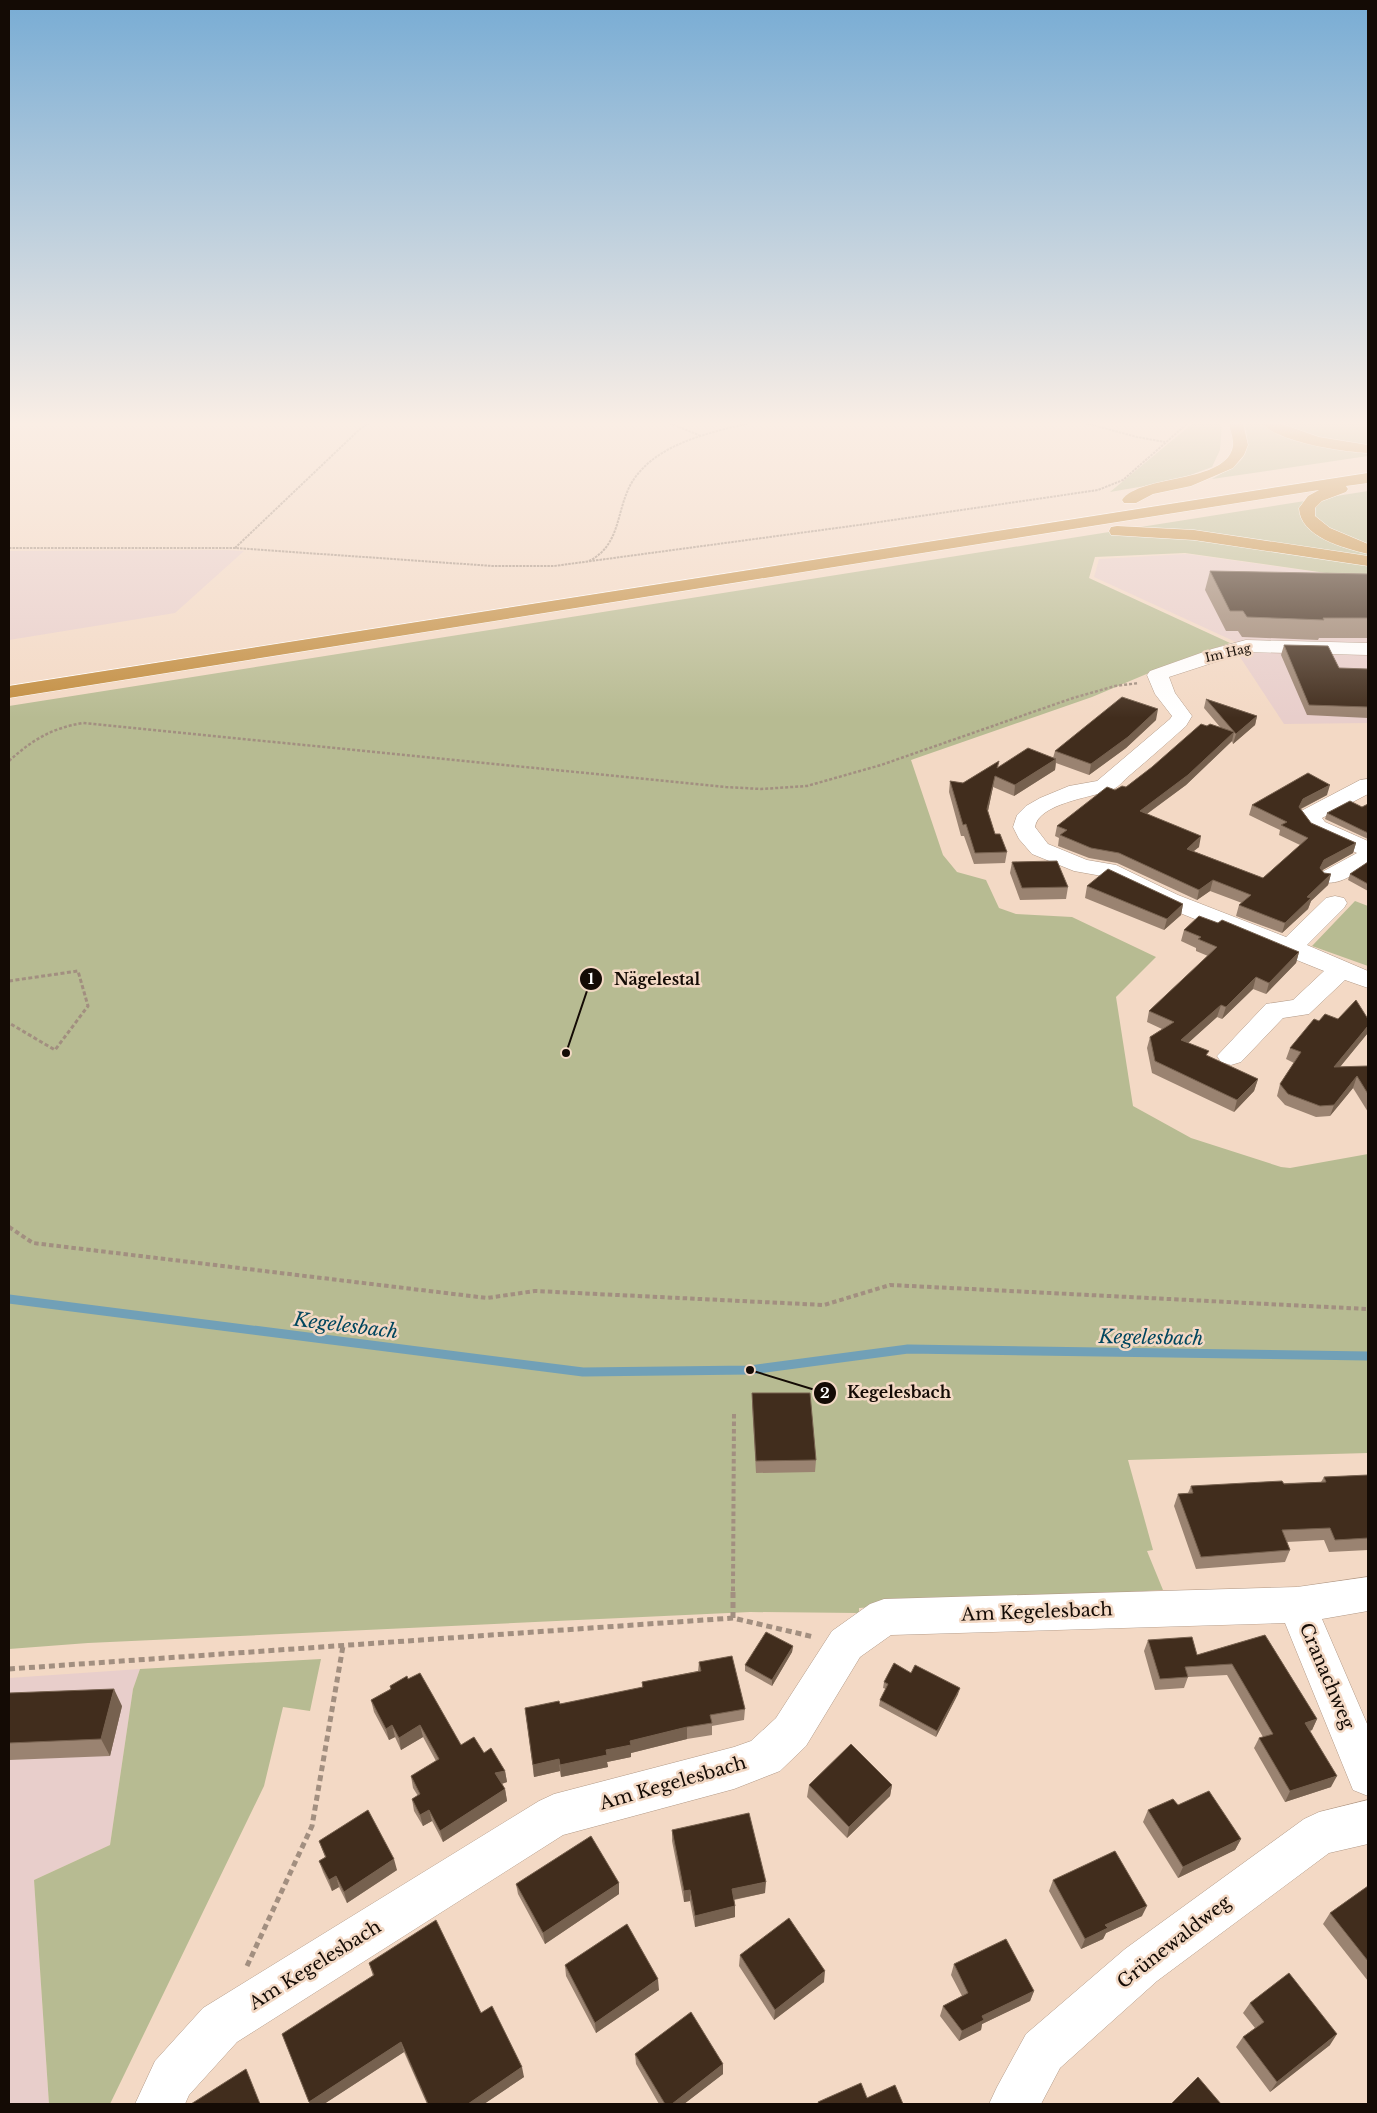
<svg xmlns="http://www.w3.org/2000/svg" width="1377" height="2113" viewBox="0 0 1377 2113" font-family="'Libre Baskerville',serif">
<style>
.industrial{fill:#e8cecb}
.green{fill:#b7bb92}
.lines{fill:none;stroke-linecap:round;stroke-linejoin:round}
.stream{stroke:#71a0b7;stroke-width:9}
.minor-casing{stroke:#b29986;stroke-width:1}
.highway-casing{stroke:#fff;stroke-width:1}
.path-far4{stroke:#a28f80;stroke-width:2;stroke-dasharray:2.5 1;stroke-linecap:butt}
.path-far3{stroke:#a28f80;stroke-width:2.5;stroke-dasharray:3 2;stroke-linecap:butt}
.path-far2{stroke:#a28f80;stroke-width:3;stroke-dasharray:4 2.5;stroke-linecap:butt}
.path-far1{stroke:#a28f80;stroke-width:4;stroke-dasharray:4.5 3;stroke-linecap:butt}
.path{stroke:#a28f80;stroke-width:5;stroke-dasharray:6 4;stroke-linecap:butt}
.minor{fill:#fff;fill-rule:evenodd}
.highway{fill:#c28d40;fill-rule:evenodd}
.wall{fill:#9a8371}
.shaded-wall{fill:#76614f}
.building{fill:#412d1d;stroke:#76614f}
.labels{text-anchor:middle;stroke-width:5;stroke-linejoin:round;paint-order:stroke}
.far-street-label{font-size:12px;fill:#140b05;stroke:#f3d9c5}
.near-street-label{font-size:18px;fill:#140b05;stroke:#f3d9c5}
.near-water-label{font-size:19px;font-style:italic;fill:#01465e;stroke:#f3d9c5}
.leader{fill:none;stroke:#140b05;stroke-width:2}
.callout-dot{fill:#140b05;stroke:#f3d9c5;stroke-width:2}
.mark-label{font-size:15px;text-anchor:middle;font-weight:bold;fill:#fff}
.callout-label{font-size:16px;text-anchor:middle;font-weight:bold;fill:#140b05;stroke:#f3d9c5;stroke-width:5;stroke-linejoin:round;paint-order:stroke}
</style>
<rect width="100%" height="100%" fill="#f3d9c5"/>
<path class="industrial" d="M226,550L244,551L175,613L9,640V551Z
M1187,554L1368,579V647L1238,643L1094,577L1099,559Z
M1244,652L1368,655V723L1284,724L1238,654Z
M140,1669L133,1689L110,1845L34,1880L49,2104H9V1678Z"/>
<path class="green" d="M1193,423H1222L1220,450L1212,467L1174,481L1110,492Z
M1244,423C1286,423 1326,447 1368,451V456L1212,479C1241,463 1254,458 1244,423Z
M1275,423H1368V447L1349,445L1282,427Z
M1368,491V579L1185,553L1095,557L1089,578L1230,643L1175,662L1092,697L911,760L943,855L957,872L986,880L999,908L1016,914L1072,917L1156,957L1116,997L1133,1106L1191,1138L1281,1167L1290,1168L1368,1154V1453L1128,1460L1153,1550L1147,1551L1163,1590L859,1608V1613L750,1612L88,1643L9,1649V706Z
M1355,901L1368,906V966L1312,946Z
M321,1659L310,1711L283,1707L264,1786L110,2104H49L34,1880L110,1845L133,1689L140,1669Z"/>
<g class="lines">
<path class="stream" d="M9,1299L583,1372L750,1370L908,1349L1368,1356"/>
<defs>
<path id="minor" d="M1246,640L1368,643V655L1246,652L1169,677L1175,693L1192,716L1186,726C1168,742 1149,759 1130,775C1124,780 1117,789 1109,791C1091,797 1038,804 1035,827L1048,844L1087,860L1116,865L1178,895L1286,937L1326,898L1335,896L1344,898L1347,903L1344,908L1307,945L1368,971V988L1345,980L1309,1014L1283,1018L1241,1062L1231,1065L1221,1062L1217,1056L1266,1004L1293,1000L1324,971L1160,905L1102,876L1074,871L1032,854L1019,839L1013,827L1017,815L1026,806L1040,798L1069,786L1097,781L1170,719L1172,716L1155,694L1147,675L1150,671L1212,649Z
M1368,779V794L1322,818L1325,822L1368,841V865C1354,874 1339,886 1322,882L1318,877L1322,872L1357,853L1309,832L1298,816L1301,811L1360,780Z
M1368,1577V1611L1322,1619L1368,1726V1796L1353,1790L1285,1623L891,1635L860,1657L806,1746L780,1771L734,1789L563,1835L237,2042L189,2095L185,2104H135L155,2061L203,2008L539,1801L554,1794L734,1747L751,1741L776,1718L832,1631L870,1604L884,1599L1297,1587Z
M1368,1800V1844L1329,1853L1157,1981L1060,2068L1041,2104H989L997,2087L1026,2034L1125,1949L1304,1819L1319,1812Z"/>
<path id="highway" d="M1229,423H1243L1248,445L1244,455L1233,468L1191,486L1153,494L1136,503H1124L1122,500C1140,474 1227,484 1233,446C1234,439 1230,430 1229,423Z
M1262,423H1279L1319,437L1368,445V453C1345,452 1276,442 1262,423Z
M1368,473V483L1346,486L1348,489L1346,492L1322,501L1315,508V516L1330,528L1368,544V554C1344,548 1300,537 1299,508L1308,496L1319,490L9,698V686Z
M1117,526L1194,530L1368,556V566L1194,540L1111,535L1109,531L1111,527Z"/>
</defs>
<use href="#minor" class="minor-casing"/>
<use href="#highway" class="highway-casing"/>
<path class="path-far4" d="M669,423L701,436
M1085,423L1137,437L1165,442
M9,548H235L493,566H554L859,525L1098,490L1123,480L1188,423
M235,548L361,428L369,423
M589,561C623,544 615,507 634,479C659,443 709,433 749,423"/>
<path class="path-far3" d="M9,761C32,740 52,728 83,723L726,787L761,789L807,786L881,765L1073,698L1115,686L1139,683"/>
<path class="path-far2" d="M9,981L78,971L88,1006L55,1050L9,1023"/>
<path class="path-far1" d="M9,1227L33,1243L487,1298L535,1291L824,1305L890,1285L1368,1309
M733,1591L734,1414"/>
<path class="path" d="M733,1618V1590
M9,1669L733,1618L814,1637
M247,1966L312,1826L343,1646"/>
<use href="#minor" class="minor"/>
<use href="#highway" class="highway"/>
</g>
<path class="wall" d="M1210,571L1368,574V638H1319L1318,640L1242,637L1238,631H1226L1205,590Z
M1284,645L1339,668L1368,670V718L1307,715L1281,655Z
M1206,699L1257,716L1255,725L1233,744L1232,741L1186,785L1147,814L1199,847L1193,851L1263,878L1300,845L1279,835L1280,830L1249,815L1252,805L1327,795L1301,809L1311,823L1356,843L1353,853L1322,870L1324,873L1331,874L1328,885L1311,901L1308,909L1282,933L1236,916L1239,905L1242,903L1210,891L1197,900L1117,863L1089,858L1058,846L1059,838L1055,836L1057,826L1115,790L1126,787L1207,726L1220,727L1204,708Z
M1156,720L1126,748L1089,775L1056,763L1055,770L1014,796L993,787L988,811L995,834L1007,852L1005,863L974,864L964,836H961L949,792L950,781L963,783L999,761L998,767L1053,758L1055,751Z
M1368,804V839L1325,819L1327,813L1362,807Z
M1012,862L1068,887L1066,899L1020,900L1010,873Z
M1368,862V891L1348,880L1350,874Z
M1087,886L1183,904L1181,915L1164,930L1085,898Z
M1218,923L1299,952L1296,963L1266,994L1253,989L1222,1019L1217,1017L1188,1043L1207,1056L1258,1079L1254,1091L1234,1112L1152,1073L1147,1048L1150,1037L1162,1029L1147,1022L1149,1011L1208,956L1196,951V948L1181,941L1184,930Z
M1319,1021L1367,1034L1340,1067L1368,1066V1112L1353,1088L1330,1116L1316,1117L1285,1105L1277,1096L1280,1084L1294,1063L1286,1059L1290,1048Z
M752,1393L816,1460L815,1472L756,1473L752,1405Z
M1368,1475V1550L1329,1552L1324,1540L1287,1542L1290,1550L1285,1562L1196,1569L1174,1506L1178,1494L1188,1493L1191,1486L1321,1482L1324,1477Z
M1265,1635L1317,1719L1312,1730L1310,1731L1331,1787L1285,1802L1254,1748L1259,1738L1263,1737L1227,1675L1188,1677L1184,1688L1155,1690L1144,1651L1148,1640L1197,1655Z
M793,1646L792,1652L772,1686L745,1671V1665Z
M699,1662L745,1709L744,1720L712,1726V1735L687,1739L631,1753V1757L607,1762L608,1767L561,1777L560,1771L534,1777L525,1708L560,1704L642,1688V1682L698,1671Z
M911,1673L958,1694L936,1737L879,1706L880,1700L886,1689L883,1688L884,1682Z
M408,1679L461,1745L484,1753L505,1771L507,1782L502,1784L505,1789L507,1801L443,1842L432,1821L423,1826L414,1811L412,1799L418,1796L413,1788L411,1776L436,1761L423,1737L401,1750L395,1737L389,1740L374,1712L371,1700L391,1689L390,1686Z
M9,1693L122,1706L110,1756L9,1760Z
M809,1785H892L890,1796L847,1838L807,1797Z
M1178,1805L1241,1839L1235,1850L1178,1878L1143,1822L1148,1810Z
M672,1830L765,1893L734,1900L735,1906V1917L695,1927L690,1901L684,1902L672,1841Z
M319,1841L397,1870L347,1903L339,1887L332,1891L323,1872L319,1861L325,1857Z
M1053,1880L1142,1916L1106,1933L1103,1939L1081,1949L1049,1891Z
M619,1883V1894L545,1944L518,1894L516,1884Z
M1368,1886V1981L1323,1924L1330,1913Z
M740,1955L824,1982L774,2020L739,1966Z
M369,1963L481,2013L524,2077L484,2104H427L404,2052L324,2104H310L373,1976Z
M954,1964L1034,1991L1030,2001L982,2024L981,2030L959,2041L940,2016L943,2006L962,1996L951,1975Z
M565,1965L659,1990L596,2033L566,1976Z
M1250,2003L1330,2045L1270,2092L1236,2047L1243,2037L1255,2028L1243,2013Z
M635,2054L723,2064V2074L684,2104H659L636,2064Z"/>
<path class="shaded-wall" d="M1158,709L1156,720L1126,748L1089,775L1091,764Z
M1257,716L1255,725L1233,744L1236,734Z
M1234,732L1232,741L1186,785L1137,821L1140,811Z
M1056,759L1055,770L1014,796L1015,785Z
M995,776L993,787L986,820L987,809Z
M1330,785L1327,795L1300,809L1299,807L1303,799Z
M1201,836L1199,847L1184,859L1187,849Z
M1356,843L1353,853L1321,871L1320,868L1324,860Z
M1331,874L1328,885L1311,901L1308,909L1282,933L1285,923L1307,897Z
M1213,880L1210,891L1197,900L1199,890Z
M1183,904L1181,915L1164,930L1167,919Z
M1299,952L1296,963L1266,994L1269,983Z
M1256,977L1253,989L1222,1019L1226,1007Z
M1221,1005L1217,1017L1178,1052L1181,1040Z
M1368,1026V1030L1367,1034L1330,1079L1334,1067Z
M1357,1076L1353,1088L1330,1116L1334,1105Z
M1258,1079L1254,1091L1234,1112L1237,1100Z
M793,1646L792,1652L772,1686V1680Z
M960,1688L958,1694L936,1737L937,1731Z
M114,1689L122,1706L110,1756L101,1739Z
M1317,1719L1312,1730L1299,1734L1305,1723Z
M392,1725L395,1737L389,1740L386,1729Z
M420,1725L423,1737L401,1750L399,1738Z
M687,1727V1739L631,1753V1757L607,1762L608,1767L561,1777L560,1765L606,1750L630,1741Z
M559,1759L560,1771L534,1777L533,1765Z
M505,1771L507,1782L497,1785L495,1773Z
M1337,1776L1331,1787L1285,1802L1290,1791Z
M892,1785L890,1796L847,1838L849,1827Z
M505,1789L507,1801L443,1842L440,1831Z
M429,1810L432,1821L423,1826L420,1815Z
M1241,1839L1235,1850L1178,1878L1183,1867Z
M394,1859L397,1870L347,1903L344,1892Z
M336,1876L339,1887L332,1891L329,1880Z
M766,1882L765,1893L731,1900L732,1889Z
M619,1883V1894L545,1944L543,1933Z
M690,1890V1901L684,1902V1891Z
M735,1906V1917L695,1927V1916Z
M1147,1906L1142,1916L1106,1933L1103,1939L1081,1949L1085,1939L1105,1925Z
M825,1971L824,1982L774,2020L775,2010Z
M658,1979L659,1990L596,2033L595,2023Z
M1034,1991L1030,2001L982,2024L981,2030L959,2041L962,2031L982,2016Z
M1337,2034L1330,2045L1270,2092L1277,2082Z
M401,2042L404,2052L324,2104H310L309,2102Z
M723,2064V2074L684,2104H672Z
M522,2067L524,2077L484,2104H468Z"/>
<path class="building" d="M1210,571L1368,574V618H1323L1324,620L1247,617L1243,611H1230Z
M1284,645L1328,646L1339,668L1368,669V707L1309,705Z
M1122,697L1158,709L1128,737L1091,764L1055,751Z
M1206,699L1257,716L1236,734Z
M1201,724L1207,726L1210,724L1234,732L1188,775L1140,811L1201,836L1187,849L1263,878L1308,838L1281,825L1287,822L1252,805L1308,773L1330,785L1303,799L1299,807L1311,823L1356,843L1324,860L1320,868L1324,873L1331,874L1307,897L1311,898L1285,923L1239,905L1251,895L1213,880L1199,890L1119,853L1091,848L1060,835L1067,830L1057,826L1107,787L1115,790L1122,786L1126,787L1152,767Z
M1028,748L1056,759L1015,785L995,776L987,809L995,834H1000L1007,852L975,853L966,824L963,825L950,781L963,783L999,761L997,768Z
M1350,801L1362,807L1368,804V833L1327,813Z
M1057,861L1068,887L1022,888L1012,862Z
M1368,862V884L1350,874Z
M1108,869L1183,904L1167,919L1087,886Z
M1199,916L1218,923L1222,920L1299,952L1269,983L1256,977L1226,1007L1221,1005L1181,1040L1209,1051L1206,1055L1258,1079L1237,1100L1155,1061L1150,1037L1174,1022L1149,1011L1217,947L1198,939L1201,937L1184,930Z
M1356,1000L1368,1019V1026L1334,1067L1368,1066V1094L1357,1076L1334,1105L1320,1106L1288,1094L1280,1084L1301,1052L1290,1048L1314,1019L1319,1021L1325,1014L1338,1019Z
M752,1393H810L816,1460L756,1461Z
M1368,1475V1538L1335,1540L1330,1528L1282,1530L1290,1550L1201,1557L1178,1494L1193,1493L1191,1486L1282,1481L1284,1484L1326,1482L1324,1477Z
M766,1632L793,1646L772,1680L745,1665Z
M1265,1635L1317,1719L1305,1723L1337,1776L1290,1791L1259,1738L1273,1734L1232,1664L1185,1667L1188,1677L1160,1679L1148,1640L1192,1637L1197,1655Z
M732,1656L745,1709L710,1715L712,1723L687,1727L630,1741L631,1745L606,1750L607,1755L560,1765L559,1759L533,1765L525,1708L559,1701L560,1704L643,1687L642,1682L701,1671L699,1662Z
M894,1663L911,1673L915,1665L960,1688L937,1731L880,1700L888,1684L884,1682Z
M420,1673L461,1745L474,1737L484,1753L491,1748L505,1771L495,1773L505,1789L440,1831L429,1810L420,1815L412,1799L420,1794L411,1776L439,1759L420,1725L399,1738L392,1725L386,1729L371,1700L391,1689L390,1686L407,1676L408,1679Z
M114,1689L101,1739L9,1743V1693Z
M851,1744L892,1785L849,1827L809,1785Z
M1209,1791L1241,1839L1183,1867L1148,1810L1173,1799L1178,1805Z
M368,1810L394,1859L344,1892L336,1876L329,1880L319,1861L326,1857L319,1841Z
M749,1813L766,1882L732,1889L735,1906L695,1916L690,1890L684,1891L672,1830Z
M591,1836L619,1883L543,1933L516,1884Z
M1115,1851L1147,1906L1105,1925L1108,1928L1085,1939L1053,1880Z
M1368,1886V1961L1330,1913Z
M789,1918L825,1971L775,2010L740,1955Z
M436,1920L481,2013L492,2006L522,2067L468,2104H428L401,2042L309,2102L282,2034L374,1975L369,1963Z
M627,1924L658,1979L595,2023L565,1965Z
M1006,1939L1034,1991L982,2016L984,2020L962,2031L943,2006L968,1993L954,1964Z
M1289,1973L1337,2034L1277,2082L1243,2037L1264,2022L1250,2003Z
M691,2012L723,2064L672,2104H665L635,2054Z
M246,2069L260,2104H191Z
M1198,2077L1221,2104H1171Z
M861,2083L867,2098L895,2085L903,2104H819L818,2102Z"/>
<linearGradient id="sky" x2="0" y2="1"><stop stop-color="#78acd4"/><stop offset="0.59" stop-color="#faeee5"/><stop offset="1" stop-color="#faeee5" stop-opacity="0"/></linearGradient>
<rect width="1377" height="718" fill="url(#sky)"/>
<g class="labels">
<g class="far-street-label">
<text transform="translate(1228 653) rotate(-13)" y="4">Im Hag</text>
</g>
<g class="near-street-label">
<text transform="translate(1037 1612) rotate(-2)" y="6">Am Kegelesbach</text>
<text transform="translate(1327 1676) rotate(67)" y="6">Cranachweg</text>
<text transform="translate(673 1783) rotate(-16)" y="6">Am Kegelesbach</text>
<text transform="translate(1174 1942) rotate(-38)" y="6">Grünewaldweg</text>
<text transform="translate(315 1965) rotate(-32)" y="6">Am Kegelesbach</text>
</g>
<g class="near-water-label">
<text transform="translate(346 1325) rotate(7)" y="7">Kegelesbach</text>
<text transform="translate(1151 1337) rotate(1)" y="7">Kegelesbach</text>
</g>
</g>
<path class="leader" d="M566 1053L591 979M750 1370L825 1393"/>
<g class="callout-dot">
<circle cx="566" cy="1053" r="5"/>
<circle cx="750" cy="1370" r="5"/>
<circle cx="591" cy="979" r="12"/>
<circle cx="825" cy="1393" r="12"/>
</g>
<g class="mark-label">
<text x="591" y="984">1</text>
<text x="825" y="1398">2</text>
</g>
<g class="callout-label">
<text x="657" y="985">Nägelestal</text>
<text x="899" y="1398">Kegelesbach</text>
</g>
<rect width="1377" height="2113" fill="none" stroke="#140b05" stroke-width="20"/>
</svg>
